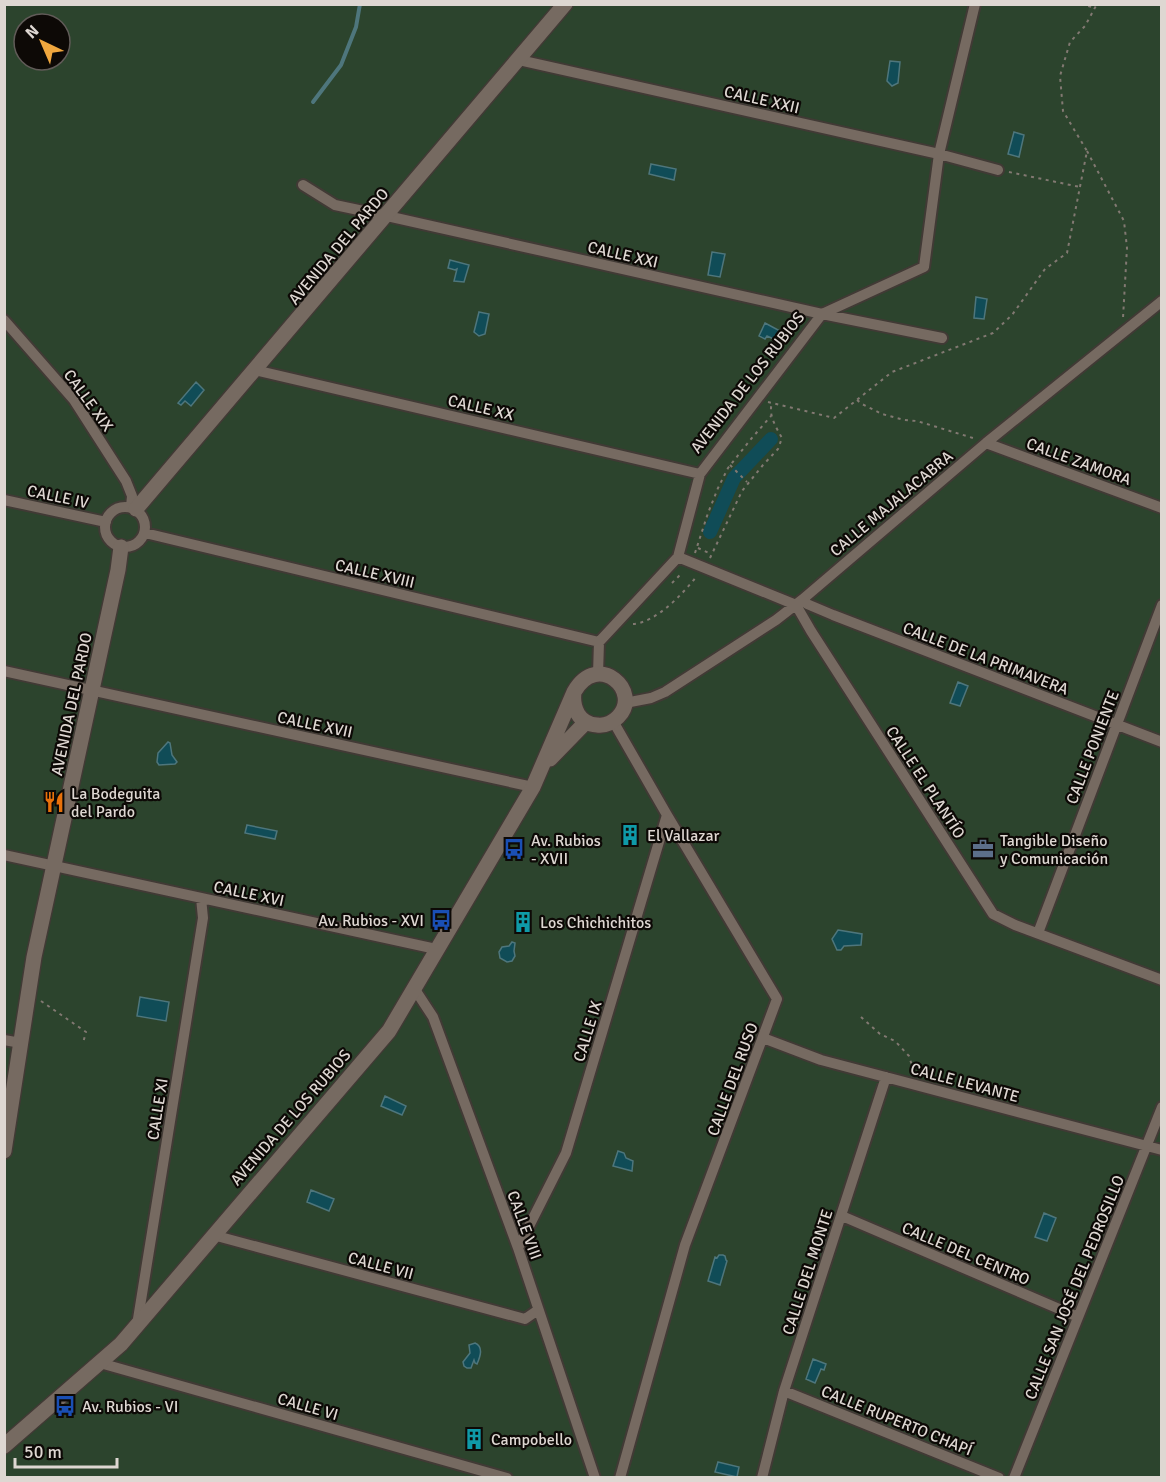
<svg xmlns="http://www.w3.org/2000/svg" width="1166" height="1482" viewBox="0 0 1166 1482" font-family="Signika,sans-serif">
<style>
.green{fill:#2c442d;fill-rule:evenodd}
.water{fill:#104c57;stroke:#4e767c;stroke-width:1.5}
.lines{fill:none;stroke-linecap:round;stroke-linejoin:round}
.stream{stroke:#4e767c;stroke-width:4}
.canal{stroke:#104c57;stroke-width:14}
.street-casing{stroke:#413a35;stroke-width:14}
.secondary-casing{stroke:#413a35;stroke-width:18}
.path{stroke:#827972;stroke-width:2;stroke-dasharray:3 4.5;stroke-linecap:butt}
.street{stroke:#766a61;stroke-width:10}
.secondary{stroke:#766a61;stroke-width:15}
.labels{text-anchor:middle;stroke-width:4.5;stroke-linejoin:round;paint-order:stroke}
.street-label{font-size:16px;fill:#ded7d2;stroke:#0d0906}
.poi-label{font-size:16px;fill:#ded7d2;stroke:#0d0906;text-anchor:start}
</style>
<rect width="100%" height="100%" fill="#281e16"/>
<path class="green" d="M5,5H1161V1477L5,1478ZM24,24H60V60H24Z"/>
<path class="water" d="M890,61L900,62L898,83L892,86L887,81Z
M1014,132L1024,135L1019,157L1008,154Z
M651,164L676,169L674,180L649,174Z
M712,252L725,254L720,277L708,275Z
M450,260L469,265L464,282L454,281L457,269L455,270L448,268Z
M976,297L987,299L984,319L974,318Z
M479,312L489,314L485,334L479,336L474,332Z
M765,323L782,332L778,341L767,336L765,339L759,336Z
M196,382L204,390L191,406L185,401L181,405L178,403Z
M958,682L968,686L960,706L950,703Z
M168,742L170,743L172,755L177,762L175,764L159,765L157,762L158,753Z
M247,825L277,831L275,839L245,833Z
M838,930L862,934L861,945L844,946L841,950H837L832,939Z
M512,942L515,943L514,951L515,956L512,961L507,962L500,958L499,952L502,947L509,946Z
M140,997L169,1002L166,1021L137,1016Z
M385,1096L406,1106L402,1115L381,1106Z
M618,1151L624,1153L626,1158L633,1161L632,1171L613,1166Z
M311,1190L334,1199L329,1211L307,1202Z
M1044,1213L1056,1218L1047,1241L1035,1237Z
M719,1255H723L725,1256L726,1260L727,1261L720,1285L708,1281L715,1257L717,1258Z
M475,1343C484,1347 480,1357 477,1364L475,1363L474,1360L471,1368H467L464,1366L463,1362L470,1353L469,1345Z
M813,1359L826,1364L824,1370L821,1369L815,1383L806,1379Z
M718,1462L739,1467L737,1477L715,1472Z"/>
<g class="lines">
<path class="stream" d="M313,102L341,65L356,27L360,4"/>
<path class="canal" d="M710,532L734,478L771,439"/>
<defs>
<path id="street" d="M519,60L939,154L998,170
M303,185L335,205L387,216L822,314L942,338
M4,320L74,400L126,481L132,496L131,507
M255,370L700,474
M986,443L1162,508
M4,500L106,522
M105 527a20 20 0 1 1 40 0a20 20 0 1 1-40 0Z
M145,533L599,642
M678,557L796,605L811,631L993,914L1015,925L1162,980
M803,599L807,604L833,615L1162,742
M4,671L533,787
M598,674L599,642L678,557L700,474L822,314L924,267L939,154L975,4
M625,703L651,698L665,692L776,620L803,599L986,443L1162,301
M613,721L667,815L777,999L685,1245L620,1478
M4,855L436,949
M1038,933L1162,605
M414,988L433,1017L518,1248L595,1478
M763,1038L821,1060L1162,1150
M4,1040L21,1043
M842,1216L1078,1317
M213,1235L525,1319L538,1310
M518,1248L566,1153L667,815
M137,1325L203,918L201,898
M100,1363L507,1478
M784,1391L999,1478
M762,1478L784,1391L886,1077
M1014,1478L1162,1107"/>
<path id="secondary" d="M136,509L565,4
M550,759L586,722
M4,1151L34,957L118,570L121,547
M4,1446L121,1344L389,1031L533,787L574,692C598,650 643,692 618,717C612,723 605,726 597,725C579,724 572,708 574,692"/>
</defs>
<use href="#street" class="street-casing"/>
<use href="#secondary" class="secondary-casing"/>
<path class="path" d="M1081,4L1095,8
M1087,151L1124,221L1127,248L1123,318
M1009,172L1080,187
M857,400L862,404L882,414L904,420L917,421L973,438
M768,402L834,418L892,372L993,333L1012,315L1045,269L1067,253L1087,151L1063,111L1060,76L1070,42L1085,26L1097,4
M730,465L747,482
M698,548L711,554
M695,553L708,513L718,488L728,468L751,439L771,416
M710,558L742,491L763,465L778,449L782,438C776,427 768,415 772,403
M672,583L682,573
M633,624C655,623 683,594 696,577
M41,1001L86,1032L83,1043
M861,1017L880,1034L895,1041L909,1056L914,1072"/>
<use href="#street" class="street"/>
<use href="#secondary" class="secondary"/>
</g>
<defs>
<symbol id="restaurant-bare" viewBox="-9 -9 18 18"><path d="M-5-6h1v4h1v-4h1v4h1v-4h1v5L-1.5 .5V6h-2V.5L-5-1ZM5-6V6H3V1.5H1.5Q1.5-4 5-6Z" fill="#e8710a" stroke="#0d0906" stroke-width="2.5" paint-order="stroke"/></symbol>
<symbol id="building-bare" viewBox="-9 -9 18 18"><path d="M-4-6H4V6H1V3H-1V6H-4ZM-2.5-4.3h1.7v1.8h-1.7ZM.8-4.3h1.7v1.8H.8ZM-2.5-1h1.7V.8h-1.7ZM.8-1h1.7V.8H.8Z" fill="#0f9aa8" stroke="#0d0906" stroke-width="2.5" paint-order="stroke"/></symbol>
<symbol id="bus-bare" viewBox="-9 -9 18 18"><path d="M-5-6H5V4H4V6H2V4H-2V6H-4V4H-5ZM-3.5-4V0h7V-4ZM-3.5 1.2v1.5H-2V1.2ZM2 1.2v1.5H3.5V1.2Z" fill="#1a4fb4" stroke="#0d0906" stroke-width="2.5" paint-order="stroke"/></symbol>
<symbol id="office-bare" viewBox="-9 -9 18 18"><path d="M-6-3h4V-5.5h4V-3h4V5H-6ZM-1-4.5V-3h2v-1.5ZM-6 0V1H6V0Z" fill="#5c6f8a" stroke="#0d0906" stroke-width="2.5" paint-order="stroke"/></symbol>
</defs>
<g fill-rule="evenodd">
<use href="#restaurant-bare" x="39" y="787" width="30" height="30"/>
<use href="#building-bare" x="615" y="820" width="30" height="30"/>
<use href="#bus-bare" x="499" y="834" width="30" height="30"/>
<use href="#office-bare" x="968" y="834" width="30" height="30"/>
<use href="#bus-bare" x="426" y="905" width="30" height="30"/>
<use href="#building-bare" x="508" y="907" width="30" height="30"/>
<use href="#bus-bare" x="50" y="1391" width="30" height="30"/>
<use href="#building-bare" x="459" y="1424" width="30" height="30"/>
</g>
<g class="labels">
<g class="street-label">
<text transform="translate(762 99) rotate(13)" y="6">CALLE XXII</text>
<text transform="translate(338 246) rotate(-50)" y="6">AVENIDA DEL PARDO</text>
<text transform="translate(623 254) rotate(13)" y="6">CALLE XXI</text>
<text transform="translate(747 382) rotate(-52)" y="6">AVENIDA DE LOS RUBIOS</text>
<text transform="translate(89 400) rotate(54)" y="6">CALLE XIX</text>
<text transform="translate(481 407) rotate(13)" y="6">CALLE XX</text>
<text transform="translate(1079 461) rotate(20)" y="6">CALLE ZAMORA</text>
<text transform="translate(58 496) rotate(12)" y="6">CALLE IV</text>
<text transform="translate(891 503) rotate(-40)" y="6">CALLE MAJALACABRA</text>
<text transform="translate(375 573) rotate(13)" y="6">CALLE XVIII</text>
<text transform="translate(986 658) rotate(21)" y="6">CALLE DE LA PRIMAVERA</text>
<text transform="translate(71 704) rotate(-78)" y="6">AVENIDA DEL PARDO</text>
<text transform="translate(315 724) rotate(12)" y="6">CALLE XVII</text>
<text transform="translate(1092 747) rotate(-69)" y="6">CALLE PONIENTE</text>
<text transform="translate(926 782) rotate(57)" y="6">CALLE EL PLANTÍO</text>
<text transform="translate(249 893) rotate(12)" y="6">CALLE XVI</text>
<text transform="translate(587 1031) rotate(-73)" y="6">CALLE IX</text>
<text transform="translate(732 1079) rotate(-70)" y="6">CALLE DEL RUSO</text>
<text transform="translate(965 1082) rotate(15)" y="6">CALLE LEVANTE</text>
<text transform="translate(157 1109) rotate(-81)" y="6">CALLE XI</text>
<text transform="translate(290 1117) rotate(-49)" y="6">AVENIDA DE LOS RUBIOS</text>
<text transform="translate(525 1225) rotate(70)" y="6">CALLE VIII</text>
<text transform="translate(966 1253) rotate(23)" y="6">CALLE DEL CENTRO</text>
<text transform="translate(381 1265) rotate(15)" y="6">CALLE VII</text>
<text transform="translate(807 1272) rotate(-72)" y="6">CALLE DEL MONTE</text>
<text transform="translate(1074 1287) rotate(-68)" y="6">CALLE SAN JOSÉ DEL PEDROSILLO</text>
<text transform="translate(308 1406) rotate(16)" y="6">CALLE VI</text>
<text transform="translate(897 1420) rotate(22)" y="6">CALLE RUPERTO CHAPÍ</text>
</g>
<g class="poi-label">
<text x="71" y="799">La Bodeguita<tspan x="71" dy="18">del Pardo</tspan></text>
<text x="647" y="841">El Vallazar</text>
<text x="531" y="846">Av. Rubios<tspan x="531" dy="18">- XVII</tspan></text>
<text x="1000" y="846">Tangible Diseño<tspan x="1000" dy="18">y Comunicación</tspan></text>
<text x="424" y="926" text-anchor="end">Av. Rubios - XVI</text>
<text x="540" y="928">Los Chichichitos</text>
<text x="82" y="1412">Av. Rubios - VI</text>
<text x="491" y="1445">Campobello</text>
</g>
</g>
<rect width="1166" height="1482" fill="none" stroke="#ded7d2" stroke-width="12"/>
<g transform="translate(42 42) rotate(316)"><circle r="28" fill="#0d0906" stroke="#615b58" stroke-width="1.5"/>
<path d="M0-4.5L10 22L0 15L-10 22Z" fill="#f0a73e"/>
<text y="-9" font-size="16" font-weight="bold" text-anchor="middle" fill="#ded7d2">N</text>
</g>
<path d="M15 1458v9h102v-9" fill="none" stroke="#ded7d2" stroke-width="3"/>
<text x="24" y="1458" font-size="18" fill="#ded7d2" stroke="#0d0906" stroke-width="4.5" paint-order="stroke">50 m</text>
</svg>
